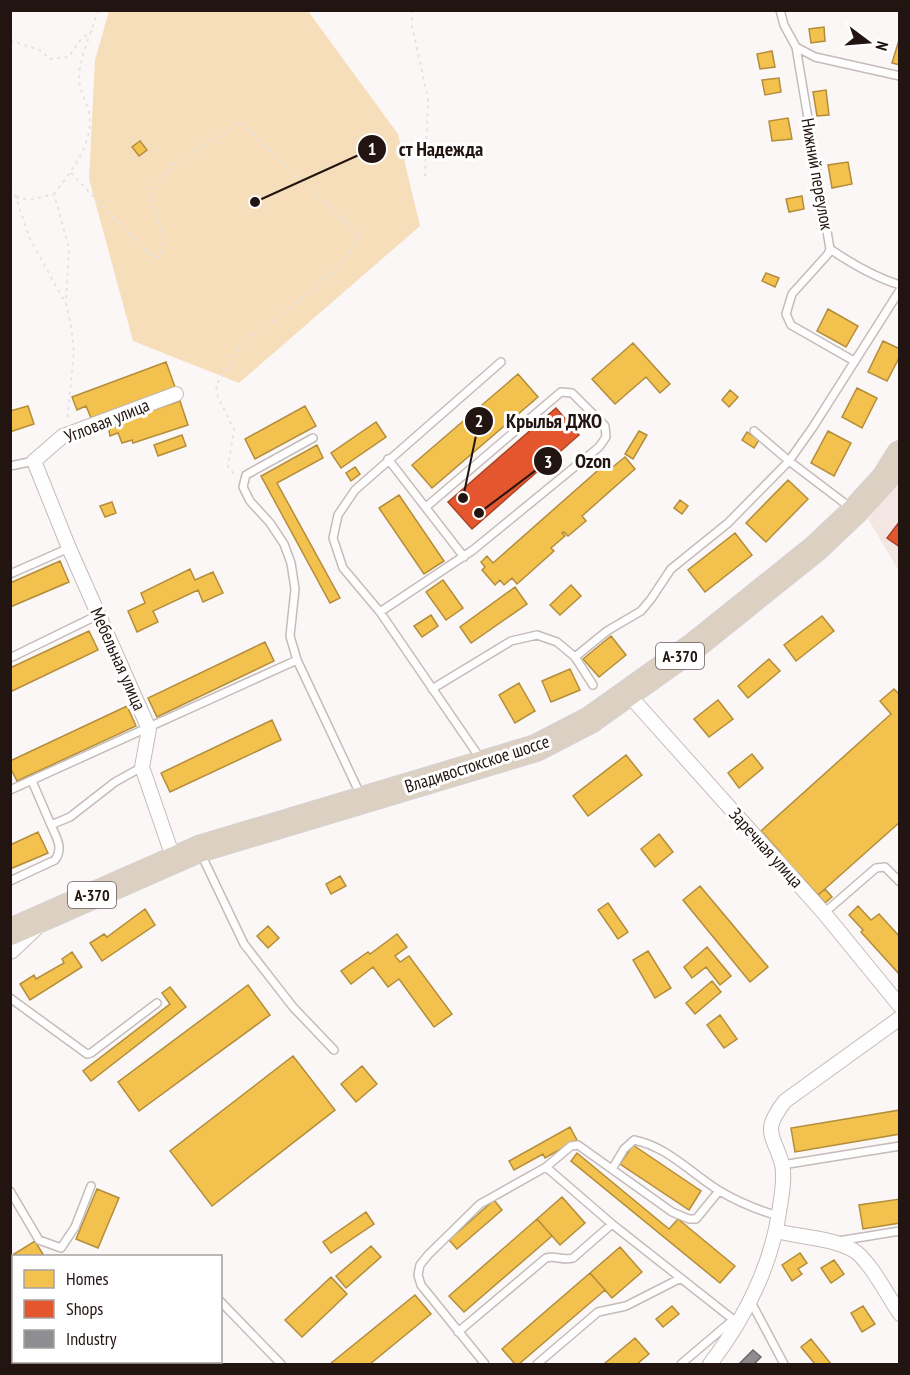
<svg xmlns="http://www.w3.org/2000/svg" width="910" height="1375" viewBox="0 0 910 1375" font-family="'PT Sans Narrow',sans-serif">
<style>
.built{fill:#f4e7e3}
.green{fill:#f7debb}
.homes{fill:#f2c14e;stroke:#b48d3b;stroke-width:1.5}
.shops{fill:#e4572e;stroke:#aa4325;stroke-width:1.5}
.industry{fill:#8d8d92;stroke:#6d696b;stroke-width:1.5}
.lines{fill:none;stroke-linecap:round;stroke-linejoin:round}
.lane-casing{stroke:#c5bcb9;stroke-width:10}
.street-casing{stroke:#c5bcb9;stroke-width:16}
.secondary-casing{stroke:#c5bcb9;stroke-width:22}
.highway-casing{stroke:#d6d1d1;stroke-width:28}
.path{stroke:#e5e3e2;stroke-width:2;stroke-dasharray:3 4.5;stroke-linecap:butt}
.lane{stroke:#fefefe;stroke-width:7}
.street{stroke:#fefefe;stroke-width:14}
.secondary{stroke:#fefefe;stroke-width:20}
.highway{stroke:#dcd0c3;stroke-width:26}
.labels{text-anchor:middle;stroke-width:6;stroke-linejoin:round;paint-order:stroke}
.shield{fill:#fff;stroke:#645a58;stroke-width:1.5}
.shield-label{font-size:16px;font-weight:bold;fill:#221410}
.street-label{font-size:18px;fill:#221410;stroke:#fff}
.leader{fill:none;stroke:#221410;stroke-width:2}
.callout-dot{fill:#221410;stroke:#fff;stroke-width:2}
.mark-label{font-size:18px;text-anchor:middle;font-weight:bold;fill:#fff}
.callout-label{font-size:20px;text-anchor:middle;font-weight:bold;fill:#221410;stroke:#fff;stroke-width:6;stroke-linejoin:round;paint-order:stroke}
</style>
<rect width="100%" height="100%" fill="#fbf7f6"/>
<path class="built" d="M899,468V571L868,519Z"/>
<path class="green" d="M109,11H308L398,134L420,226L239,383L133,341L89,179L95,60Z"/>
<path class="homes" d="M824,27L825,41L811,43L809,29Z
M899,40H900V65L892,63Z
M772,51L775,67L760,69L757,54Z
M779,78L781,92L765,95L762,80Z
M826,90L829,115L817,116L813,92Z
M788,118L792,139L772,141L769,121Z
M140,141L147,150L139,156L132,147Z
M848,162L852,184L832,188L828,165Z
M802,196L804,209L789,212L786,199Z
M766,273L779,278L775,287L762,281Z
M828,309L858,326L846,347L817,331Z
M883,341L900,349V356L887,381L868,372Z
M633,343L670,384L660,393L646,377L615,404L592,379Z
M166,362L175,387L91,418L86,406L77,410L72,397Z
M518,374L538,397L432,488L412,465Z
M857,388L877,398L862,428L842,417Z
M730,390L738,397L729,407L722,400Z
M180,401L188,425L133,443L132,440L122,443L118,433L110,436L108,425Z
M28,406L34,424L10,432V411Z
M305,406L316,426L255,459L245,439Z
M376,422L386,437L341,468L331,453Z
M639,431L647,435L633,459L625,454Z
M828,431L851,443L834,476L811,463Z
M747,432L759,440L754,448L742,440Z
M182,435L186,446L158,456L154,445Z
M317,445L323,458L277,483L340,598L330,603L261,476Z
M625,457L635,469L582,516L586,521L568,536L564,532L562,533L565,536L551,548L554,551L517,584L512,578L504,585L500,580L495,585L482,570L485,567L481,562L487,556L493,563L604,465L609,470Z
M355,467L360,474L351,481L346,473Z
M788,480L808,499L766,542L746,523Z
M399,495L444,561L424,574L379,508Z
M680,500L688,506L682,514L674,508Z
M112,502L116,513L105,517L100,506Z
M735,533L752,555L705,592L688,570Z
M60,561L69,582L10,607V583Z
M190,569L195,580L213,572L223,593L203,602L198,590L153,611L158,622L137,632L128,611L145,603L141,593Z
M443,580L463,608L446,620L426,592Z
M571,585L581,596L560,615L550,605Z
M515,587L527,604L471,643L460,627Z
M431,615L438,626L422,637L414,626Z
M822,616L834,631L796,661L784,645Z
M89,631L98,650L10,692V668Z
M611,636L626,655L599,677L583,659Z
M265,642L274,661L157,717L148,698Z
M769,659L780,671L748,698L738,686Z
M570,669L580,690L551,702L542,681Z
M519,683L535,711L515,723L499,695Z
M894,689L900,695V822L818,895L798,873L795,876L776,855L780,852L761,831L891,714L880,701Z
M718,700L733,719L709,737L694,719Z
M127,706L136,726L17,781L10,767V761Z
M272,720L281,740L170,792L161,773Z
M752,754L763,768L739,788L728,773Z
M626,755L642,775L588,816L573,796Z
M38,832L48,853L10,869V845Z
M659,834L673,852L655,867L641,849Z
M340,876L346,886L331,894L326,884Z
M700,886L768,967L750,982L683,900Z
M825,889L832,897L825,903L818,895Z
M608,903L628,932L618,939L598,910Z
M858,906L871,920L879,914L900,937V975L861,932L863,930L849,915Z
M145,909L155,925L102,961L90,943L104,934L107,937Z
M268,926L279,938L268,948L257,936Z
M397,934L407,947L395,956L400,962L409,956L452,1014L434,1027L399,979L388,987L373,967L351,984L341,971L368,952L370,954Z
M707,947L731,976L720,985L706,967L692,978L684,967Z
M648,951L671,988L655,998L633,960Z
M72,952L82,967L30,1000L20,984L34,975L36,979L64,963L62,959Z
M712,981L721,992L695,1014L686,1003Z
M248,985L270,1015L139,1111L118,1082Z
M170,987L186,1007L91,1081L83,1071L170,1004L162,993Z
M720,1015L737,1039L724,1048L707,1025Z
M293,1056L335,1110L212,1206L170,1151Z
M362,1066L377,1084L356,1102L341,1084Z
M900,1110V1134L795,1152L791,1128Z
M570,1127L577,1140L545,1158L543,1154L514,1170L509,1161Z
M633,1145L701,1191L689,1210L620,1164Z
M577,1153L669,1229L678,1219L735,1266L720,1283L571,1161Z
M97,1189L119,1198L98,1248L76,1239Z
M562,1197L585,1223L560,1245L537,1219Z
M900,1199V1223L863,1229L859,1205Z
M494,1200L502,1210L457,1249L449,1240Z
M366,1212L374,1224L331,1253L323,1242Z
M537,1219L552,1236L464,1312L449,1296Z
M35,1241L44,1256H15L14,1254Z
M371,1246L381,1257L346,1288L336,1276Z
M620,1247L642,1272L612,1298L590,1273Z
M800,1253L807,1263L798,1269L802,1274L792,1281L782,1265Z
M834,1260L844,1274L831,1283L821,1268Z
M590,1273L605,1290L519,1364H515L502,1349Z
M331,1277L347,1294L302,1337L285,1320Z
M10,1284L14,1289V1328L10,1324Z
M415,1295L431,1314L370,1364H330Z
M672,1306L679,1314L663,1327L656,1319Z
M863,1306L875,1324L862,1332L851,1313Z
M635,1338L649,1354L637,1364H604Z
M811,1339L831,1364H815L801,1347Z"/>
<path class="shops" d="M556,408L579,435L472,529L448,502Z
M900,521V547L887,538Z"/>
<path class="industry" d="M753,1350L761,1357L754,1364H739Z"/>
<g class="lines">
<defs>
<path id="lane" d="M780,10L784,25L796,47L830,249L828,254L792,294L786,314L791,325L854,361
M796,47L815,57L900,76
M830,249C852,264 874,277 900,285
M754,431L789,461L851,508
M313,438L246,475L243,487L250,501L270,523L284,544L291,563L295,589L290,636L297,660L361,796
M388,459L464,557
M10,466L34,461
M10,574L69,548
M380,612L473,550L599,447L606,437L605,426L572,393L561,392L426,507
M575,657L607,631L641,611L651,599L671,569L728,523L789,461L813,427L900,290
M10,658L98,615
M432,689L511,641L537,635L557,642L575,657L593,685
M480,758L380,612L343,568L333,538L338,515L355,490L501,362
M32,781L51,825
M10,790L297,660
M201,854L244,944L293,1007L334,1050
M10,881L55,860C64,848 56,837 51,825L70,817L115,782L142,767
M824,913L876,868L885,867L900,882
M10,998L87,1054L91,1053L157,1003
M782,1165L900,1146
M546,1167L571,1146L578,1145L672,1212L689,1219H696L719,1191
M612,1169L624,1149L634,1140C666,1146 691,1173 718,1190C738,1202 757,1210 779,1216
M10,1191L39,1240L61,1248L75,1227L91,1186
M838,1241L900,1231
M220,1301L281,1364
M751,1302L784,1364
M458,1332L546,1258C555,1255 563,1261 573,1258L612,1224
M485,1364L421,1285L418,1275L420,1265L428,1255L480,1204L546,1167L612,1224L739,1324
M537,1364L598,1312L626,1306L681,1278
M681,1364L734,1319"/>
<path id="street" d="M628,694L824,913L900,1006
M174,860L142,767L149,729L69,548L34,461L63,436L176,394
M776,1231C799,1237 833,1238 853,1250C869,1259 889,1298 900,1314
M710,1364C746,1317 772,1266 780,1206C782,1193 785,1177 782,1164C773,1133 761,1132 785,1101L900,1018"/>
<path id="secondary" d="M10,949L34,926"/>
<path id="highway" d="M10,932L199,849L536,748L590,720L694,646L816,548L855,511L885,478L900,454"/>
</defs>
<use href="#lane" class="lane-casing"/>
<use href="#street" class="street-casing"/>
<use href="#secondary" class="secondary-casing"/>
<use href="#highway" class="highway-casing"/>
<path class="path" d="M412,10V26L428,99L425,177
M10,40L42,51L49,59L69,57L81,39L92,31
M71,173L148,254L159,257L163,237L150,195L172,165L241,122L360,237L343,263L293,306L242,344L216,385L218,397L234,430L228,466L236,477
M10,189L16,197L29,237L66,304L71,325L74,352L67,421
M54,194C71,172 95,142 89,112C86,99 79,91 79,77C80,55 92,32 98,10
M16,197L29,200L54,194L69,248L66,303"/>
<use href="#lane" class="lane"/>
<use href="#street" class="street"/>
<use href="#secondary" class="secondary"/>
<use href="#highway" class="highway"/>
</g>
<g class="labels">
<g class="shield">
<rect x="656" y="643" width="48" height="26" rx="4.5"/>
<rect x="68" y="882" width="48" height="26" rx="4.5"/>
</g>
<g class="shield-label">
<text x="680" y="662">А-370</text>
<text x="92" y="901">А-370</text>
</g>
<g class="street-label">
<text transform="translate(817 174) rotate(80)" y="6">Нижний переулок</text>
<text transform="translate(107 421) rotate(-22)" y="6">Угловая улица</text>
<text transform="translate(118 659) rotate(66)" y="6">Мебельная улица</text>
<text transform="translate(477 764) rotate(-18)" y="6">Владивостокское шоссе</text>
<text transform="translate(766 848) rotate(48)" y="6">Заречная улица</text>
</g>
</g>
<path class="leader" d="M255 202L372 149M463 498L479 421M479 513L548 461"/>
<g class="callout-dot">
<circle cx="255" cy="202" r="6"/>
<circle cx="463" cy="498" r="6"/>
<circle cx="479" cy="513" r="6"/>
<circle cx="372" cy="149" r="15"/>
<circle cx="479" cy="421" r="15"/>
<circle cx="548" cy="461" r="15"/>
</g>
<g class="mark-label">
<text x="372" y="155">1</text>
<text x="479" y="427">2</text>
<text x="548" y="468">3</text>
</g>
<g class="callout-label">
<text x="441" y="156">ст Надежда</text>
<text x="554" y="428">Крылья ДЖО</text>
<text x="593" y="468">Ozon</text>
</g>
<rect width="910" height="1375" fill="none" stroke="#221410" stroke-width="24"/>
<rect x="12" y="1255" width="210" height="108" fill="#ffffff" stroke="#a7a19f" stroke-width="1.5"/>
<rect x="24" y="1270" width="30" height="18" fill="#f2c14e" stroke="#a7a19f" stroke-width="1.5"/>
<text x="66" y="1285" font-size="18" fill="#221410">Homes</text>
<rect x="24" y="1300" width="30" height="18" fill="#e4572e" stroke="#a7a19f" stroke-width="1.5"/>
<text x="66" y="1315" font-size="18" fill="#221410">Shops</text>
<rect x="24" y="1330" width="30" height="18" fill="#8d8d92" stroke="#a7a19f" stroke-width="1.5"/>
<text x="66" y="1345" font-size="18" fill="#221410">Industry</text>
<g transform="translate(868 42) rotate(106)" stroke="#ffffff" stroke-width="4.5" paint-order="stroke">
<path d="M0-4.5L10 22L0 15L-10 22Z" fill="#221410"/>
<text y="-9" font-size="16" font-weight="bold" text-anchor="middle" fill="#221410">N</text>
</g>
</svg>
